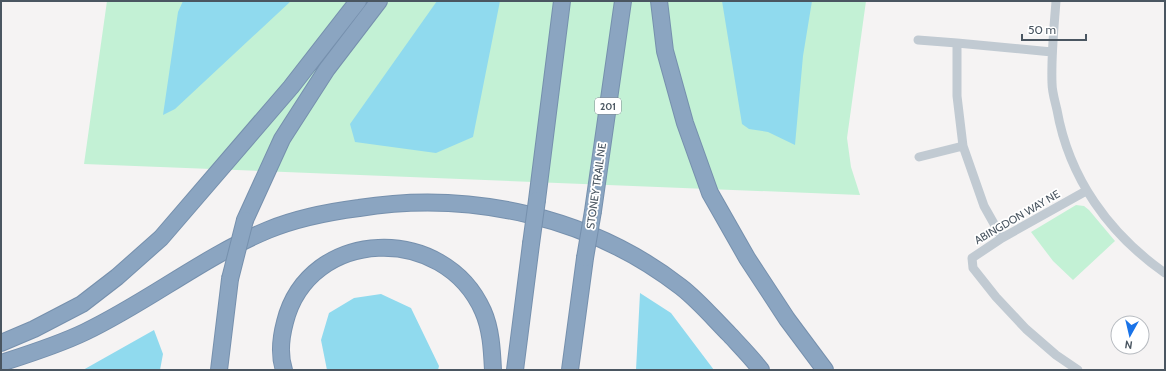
<svg xmlns="http://www.w3.org/2000/svg" width="1166" height="371" viewBox="0 0 1166 371" font-family="Cabin,sans-serif">
<style>
.green{fill:#c3f1d5}
.water{fill:#90daee}
.lines{fill:none;stroke-linecap:round;stroke-linejoin:round}
.motorway-casing{stroke:#7690ad;stroke-width:18}
.minor{stroke:#c1cad2;stroke-width:9}
.motorway{stroke:#8ba5c1;stroke-width:16}
.motorway-bridge-casing{stroke:#7690ad;stroke-width:18;stroke-linecap:butt}
.motorway-bridge{stroke:#8ba5c1;stroke-width:16}
.labels{text-anchor:middle;stroke-width:3.5;stroke-linejoin:round;paint-order:stroke}
.shield{fill:#fff;stroke:#808990;stroke-width:1}
.shield-label{font-size:10px;font-weight:bold;fill:#4a5661}
.street-label{font-size:11px;fill:#4a5661;stroke:#fff}
</style>
<rect width="100%" height="100%" fill="#f5f3f3"/>
<path class="green" d="M107,1H866L847,138L851,167L860,195L84,164Z
M1076,205L1084,206L1089,210L1115,241L1073,280L1053,261L1031,232Z"/>
<path class="water" d="M183,1H291L175,109L163,115L178,12Z
M437,1H500L473,137L436,153L355,142L350,124Z
M722,1H812L803,56L795,145L768,132L749,129L742,124Z
M640,293L671,313L714,370H636Z
M381,294L411,308L439,366L438,370H327L321,340L329,313L354,298Z
M154,330L163,354L160,370H83Z"/>
<g class="lines">
<defs>
<path id="motorway" d="M659,1L665,51L685,123L710,193L747,258L787,319L825,370
M537,200L562,1
M593,211L623,1
M245,220L282,139L327,69L379,1
M1,343L34,329L82,304L117,277L161,238L291,87L358,1
M1,363C29,354 58,345 85,332C148,302 203,257 268,230C297,218 328,212 359,208C471,190 591,217 681,287C699,301 714,319 730,335C741,347 752,358 761,370
M219,370L230,279
M284,370C279,355 281,337 285,322C309,227 444,223 483,311C491,329 492,350 493,370
M515,370L531,244
M570,370L585,258"/>
</defs>
<use href="#motorway" class="motorway-casing"/>
<path class="minor" d="M1056,1C1054,28 1051,56 1052,83C1052,92 1055,101 1057,110C1069,178 1109,234 1165,273
M918,40L957,43
M919,157L963,146
M1002,238L984,206L963,146L957,96V43L1052,52
M1078,370L1056,355L1026,329L996,297L973,268L972,258L1002,238L1086,191"/>
<use href="#motorway" class="motorway"/>
<defs>
<path id="motorway-bridge" d="M531,244L537,200
M585,258L593,211
M230,279L245,220"/>
</defs>
<use href="#motorway-bridge" class="motorway-bridge-casing"/>
<use href="#motorway-bridge" class="motorway-bridge"/>
</g>
<g class="labels">
<rect class="shield" x="595" y="98" width="26" height="16" rx="3"/>
<g class="shield-label">
<text x="608" y="110">201</text>
</g>
<g class="street-label">
<text transform="translate(596 186) rotate(-82)" y="4">STONEY TRAIL NE</text>
<text transform="translate(1017 217) rotate(-30)" y="4">ABINGDON WAY NE</text>
</g>
</g>
<rect width="1166" height="371" fill="none" stroke="#4a5661" stroke-width="4"/>
<g transform="translate(1130 335) rotate(188)"><circle r="19" fill="#ffffff" stroke="#b7bbc0"/>
<path d="M0-3L7 15L0 10L-7 15Z" fill="#1a73e8"/>
<text y="-6" font-size="11" font-weight="bold" text-anchor="middle" fill="#4a5661">N</text>
</g>
<path d="M1022 34v6h64v-6" fill="none" stroke="#4a5661" stroke-width="2"/>
<text x="1028" y="34" font-size="12" fill="#4a5661" stroke="#ffffff" stroke-width="3" paint-order="stroke">50 m</text>
</svg>
